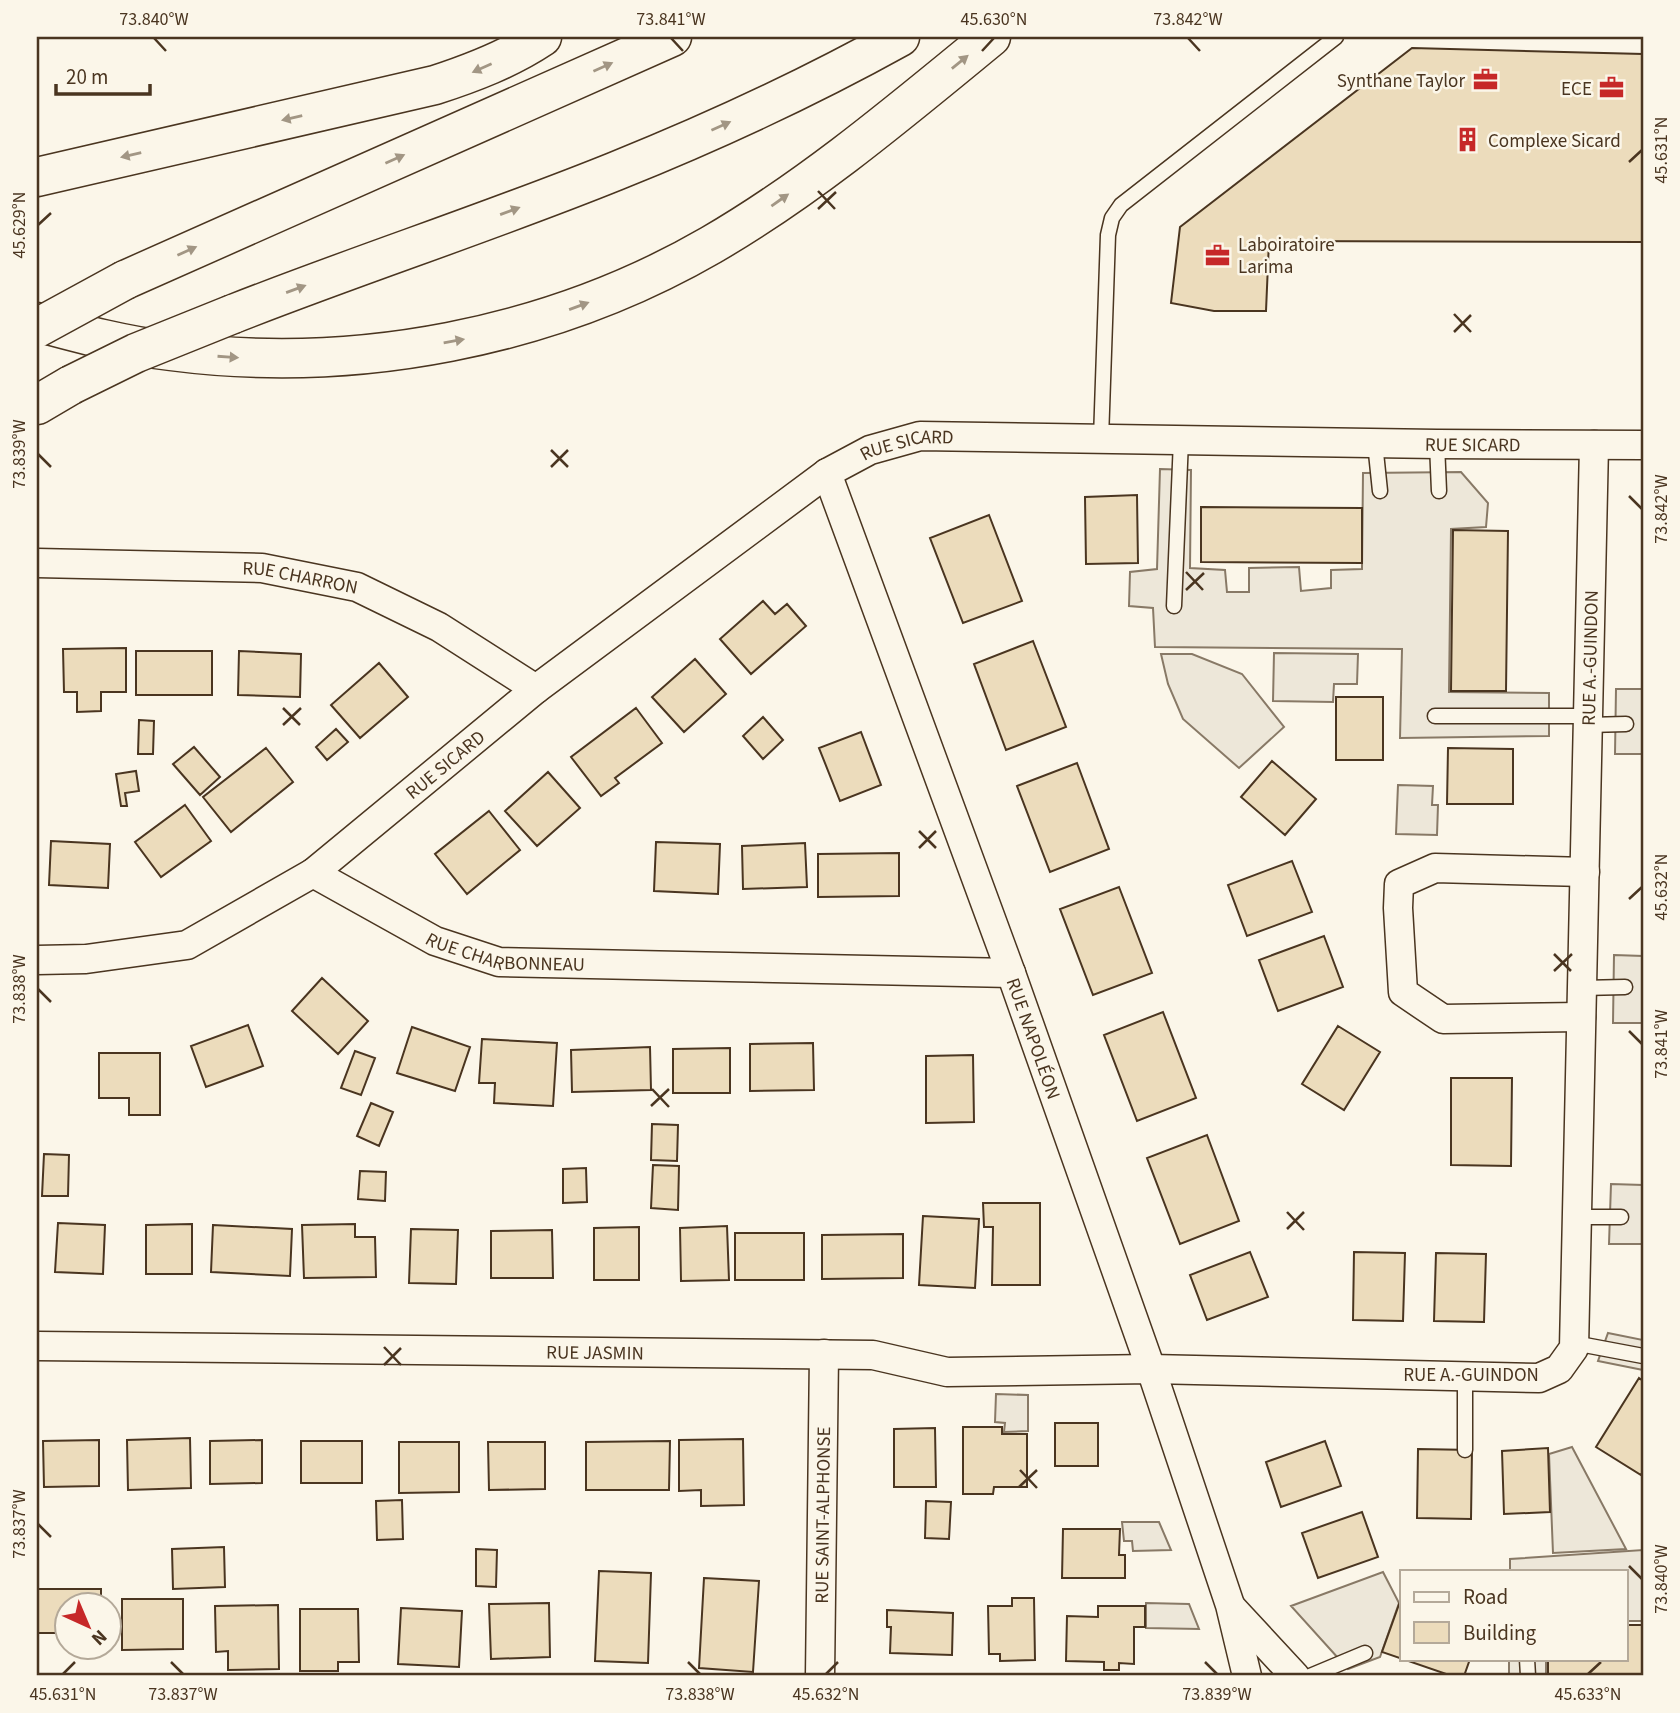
<svg xmlns="http://www.w3.org/2000/svg" width="1680" height="1713" viewBox="0 0 1680 1713" font-family="'Source Sans 3',sans-serif">
<style>
.parking{fill:#ede7d9;stroke:#887966;stroke-width:2}
.building{fill:#ecdcbc;stroke:#4a3520;stroke-width:2}
.lines{fill:none;stroke-linecap:round;stroke-linejoin:round}
.service-casing{stroke:#4a3520;stroke-width:17}
.minor-casing{stroke:#4a3520;stroke-width:31}
.motorway-casing{stroke:#4a3520;stroke-width:41}
.service{stroke:#fbf6e9;stroke-width:14}
.minor{stroke:#fbf6e9;stroke-width:28}
.motorway{stroke:#fbf6e9;stroke-width:38}
.motorway-bridge-casing{stroke:#4a3520;stroke-width:41;stroke-linecap:butt}
.motorway-bridge{stroke:#fbf6e9;stroke-width:38}
.oneway{fill:#a29684}
.ticks{fill:none;stroke:#4a3520;stroke-width:2.5}
.labels{text-anchor:middle;stroke-width:5;stroke-linejoin:round;paint-order:stroke}
.poi-label{font-size:19px;fill:#4a3520;stroke:#fbf6e9;text-anchor:end}
.street-label{font-size:19px;fill:#4a3520;stroke:#fbf6e9}
.neatline{fill:none;stroke:#4a3520;stroke-width:2.5}
.ticks-label{font-size:18px;text-anchor:middle;fill:#4a3520}
</style>
<rect width="100%" height="100%" fill="#fbf6e9"/>
<path class="parking" d="M1160,469L1191,470L1190,568L1225,570L1227,592H1249V568L1299,567L1301,591L1331,588V570L1362,569L1363,473L1461,472L1488,503L1486,527L1451,529L1449,692L1549,693V736L1400,738L1402,649L1155,647L1153,608L1129,606L1130,572L1157,569Z
M1274,653L1358,654L1357,684H1334L1333,702L1273,701Z
M1161,654H1192L1242,674L1284,727L1239,768L1183,719L1168,684Z
M1616,689H1643V754H1615Z
M1398,785L1433,786L1432,805H1438L1437,835L1396,834Z
M1614,955L1643,956V1023H1613Z
M1611,1184L1643,1185V1244H1609Z
M1608,1333L1643,1340V1370L1598,1361Z
M996,1394L1028,1395V1431L1004,1432L1005,1423L995,1422Z
M1572,1447L1626,1549L1553,1553L1549,1454Z
M1122,1522H1159L1171,1550L1133,1551L1132,1541H1124Z
M1643,1550V1621H1626V1571H1510V1559Z
M1383,1572L1399,1603L1380,1657L1348,1669L1291,1606Z
M1146,1603L1189,1604L1199,1629L1146,1628Z
M1509,1659H1546V1676H1509Z"/>
<path class="building" d="M1412,48L1643,54V242L1269,241L1266,311H1214L1171,303L1180,227Z
M1137,495L1138,563L1086,564L1085,497Z
M1201,507L1362,508V563L1201,562Z
M989,515L1022,601L963,623L930,538Z
M1453,530L1508,531L1506,691H1451Z
M763,601L775,614L787,604L806,626L751,674L720,639Z
M1033,641L1066,727L1006,750L974,664Z
M126,648V692H101V711L77,712V692H64L63,649Z
M136,651H212V695H136Z
M239,651L301,654L300,697L238,695Z
M695,659L726,694L684,732L652,697Z
M379,663L408,697L360,738L331,705Z
M1336,697H1383V760H1336Z
M636,708L662,743L615,778L619,783L601,796L571,757Z
M763,717L783,740L763,759L743,736Z
M139,720L154,721L153,754H138Z
M336,729L348,742L327,760L316,747Z
M861,732L881,785L840,801L819,748Z
M194,747L220,777L200,795L173,764Z
M266,748L293,782L231,832L203,797Z
M1448,748L1513,749V804H1447Z
M1272,761L1316,799L1285,835L1241,797Z
M1077,763L1109,849L1050,872L1017,786Z
M136,771L139,791L125,793L127,806H121L116,774Z
M548,772L580,808L537,846L505,811Z
M185,805L211,841L161,877L135,842Z
M489,811L520,850L467,894L435,854Z
M51,841L110,844L108,888L49,885Z
M656,842L720,844L718,894L654,891Z
M805,843L807,887L743,889L742,846Z
M899,853V896L818,897V854Z
M1292,861L1312,912L1247,936L1228,885Z
M1119,887L1152,973L1093,995L1060,909Z
M1324,936L1343,987L1278,1011L1259,960Z
M322,978L368,1021L338,1054L292,1011Z
M1163,1012L1196,1098L1137,1121L1104,1035Z
M248,1025L263,1066L206,1087L191,1046Z
M1338,1026L1380,1052L1344,1110L1302,1084Z
M412,1027L470,1047L455,1091L397,1073Z
M482,1039L557,1043L553,1106L494,1103L495,1083H479Z
M813,1043L814,1090L750,1091V1044Z
M650,1047L651,1090L572,1092L571,1050Z
M730,1048V1093H673V1049Z
M355,1051L375,1058L361,1095L341,1088Z
M99,1053H160V1115H129V1098H99Z
M973,1055L974,1122L926,1123V1056Z
M1451,1078H1512L1511,1166L1451,1165Z
M371,1103L393,1112L379,1146L357,1136Z
M652,1124L678,1125L677,1161L651,1160Z
M1207,1135L1239,1221L1180,1244L1147,1158Z
M44,1154L69,1155L68,1196H42Z
M653,1165L679,1166L678,1210L651,1208Z
M586,1168L587,1202L563,1203V1169Z
M360,1171L386,1172L385,1201L358,1199Z
M983,1203H1040V1285H992L993,1227H984Z
M923,1216L979,1219L975,1288L919,1285Z
M58,1223L105,1225L103,1274L55,1272Z
M192,1224V1274H146V1225Z
M355,1224V1237H375L376,1277L304,1278L302,1225Z
M213,1225L292,1229L290,1276L211,1272Z
M727,1226L729,1280L681,1281L680,1228Z
M639,1227V1280H594V1228Z
M411,1229L458,1230L456,1284L409,1283Z
M552,1230L553,1278H491V1231Z
M735,1233H804V1280H735Z
M903,1234V1278L822,1279V1235Z
M1250,1252L1268,1297L1207,1320L1190,1275Z
M1354,1252L1405,1253L1403,1321L1353,1320Z
M1436,1253L1486,1254L1484,1322L1434,1321Z
M1639,1378L1643,1381V1471L1641,1475L1596,1447Z
M1055,1423H1098V1466H1055Z
M963,1427H1002V1434H1027V1487H994L993,1494H963Z
M935,1428L936,1487H894V1429Z
M190,1438L191,1488L128,1490L127,1440Z
M743,1439L744,1505L701,1506V1490L679,1491V1440Z
M99,1440V1486L44,1487L43,1441Z
M262,1440V1483L210,1484V1441Z
M301,1441H362V1483H301Z
M670,1441L669,1490H586V1442Z
M1325,1441L1341,1486L1281,1507L1266,1462Z
M399,1442H459V1492L399,1493Z
M488,1442H545V1489L489,1490Z
M1548,1448L1550,1512L1504,1514L1502,1451Z
M1418,1449L1472,1450L1471,1519L1417,1518Z
M402,1500L403,1539L377,1540L376,1501Z
M926,1501L951,1502L949,1539L925,1538Z
M1362,1512L1378,1557L1318,1578L1302,1533Z
M1063,1529H1120L1119,1555H1125V1578H1062Z
M224,1547L225,1587L173,1589L172,1549Z
M476,1549L497,1550L496,1587L476,1586Z
M599,1571L651,1573L648,1663L595,1661Z
M704,1578L759,1581L753,1672L699,1668Z
M37,1589H101V1604H66V1633H37Z
M1402,1596V1659H1470L1464,1676H1452L1382,1652Z
M1012,1598H1034L1035,1660L1000,1661V1654H989L988,1606H1012Z
M122,1599H183V1649L122,1650Z
M549,1603L550,1657L491,1659L489,1604Z
M278,1605L279,1669L228,1670V1651L216,1652L215,1606Z
M1098,1606H1145V1627H1134V1664L1119,1663V1670H1104V1662L1066,1661L1067,1616L1098,1617Z
M401,1608L462,1611L459,1667L398,1664Z
M300,1609H358L359,1662H338V1671H300Z
M887,1610L953,1613L952,1655L890,1653L891,1627H887Z
M1626,1625H1643V1676H1548V1659H1626Z"/>
<g class="lines">
<defs>
<path id="service" d="M1101,439L1108,235L1112,218L1121,205L1336,37
M1375,443L1380,491
M1437,444L1439,491
M1174,606L1181,440
M1435,716H1588
M1588,725L1626,724
M1582,988L1625,987
M1577,1217H1621
M1574,1343L1643,1356
M1465,1450V1377
M1527,1659L1528,1676
M1310,1676L1365,1653"/>
<g id="minor">
<path id="s1" d="M827,473L1011,973L1151,1369L1230,1605L1247,1676"/>
<path id="s2" d="M37,563L262,568L357,587L439,627L536,689"/>
<path id="s3" d="M313,873L435,941L499,962L1011,973"/>
<path id="s4" d="M37,960L86,959L187,945L313,873L536,689L827,473L870,450L920,436L1437,444L1643,445"/>
<path d="M1581,1017L1443,1019L1403,992L1398,908L1399,884L1435,868L1585,872"/>
<path id="s5" d="M37,1346L873,1355L947,1372L1151,1369L1539,1378L1559,1369L1574,1348L1594,445"/>
<path d="M1232,1608L1295,1676"/>
<path id="s6" d="M820,1676L824,1354"/>
</g>
<path id="motorway" d="M37,177L435,85C472,73 509,59 542,37
M125,280L672,37
M233,314C360,264 490,222 616,171C713,132 808,88 900,37
M37,322C81,334 126,346 171,351C355,375 550,338 711,245C811,187 902,110 991,37
M37,405L71,385"/>
</defs>
<use href="#service" class="service-casing"/>
<use href="#minor" class="minor-casing"/>
<use href="#motorway" class="motorway-casing"/>
<use href="#service" class="service"/>
<use href="#minor" class="minor"/>
<use href="#motorway" class="motorway"/>
<defs>
<path id="motorway-bridge" d="M37,328L125,280
M71,385L136,353L233,314"/>
</defs>
<use href="#motorway-bridge" class="motorway-bridge-casing"/>
<use href="#motorway-bridge" class="motorway-bridge"/>
</g>
<defs><path id="oneway-solid" d="M-6-.8H1V-3.2L6.5 0L1 3.2V.8H-6Z" transform="scale(1.75)"/></defs>
<g class="oneway">
<use href="#oneway-solid" transform="translate(960 62) rotate(-39)"/>
<use href="#oneway-solid" transform="translate(603 67) rotate(-24)"/>
<use href="#oneway-solid" transform="translate(482 68) rotate(156)"/>
<use href="#oneway-solid" transform="translate(292 118) rotate(167)"/>
<use href="#oneway-solid" transform="translate(721 126) rotate(-24)"/>
<use href="#oneway-solid" transform="translate(131 155) rotate(167)"/>
<use href="#oneway-solid" transform="translate(395 159) rotate(-24)"/>
<use href="#oneway-solid" transform="translate(780 200) rotate(-35)"/>
<use href="#oneway-solid" transform="translate(510 211) rotate(-20)"/>
<use href="#oneway-solid" transform="translate(187 251) rotate(-24)"/>
<use href="#oneway-solid" transform="translate(296 289) rotate(-20)"/>
<use href="#oneway-solid" transform="translate(579 306) rotate(-20)"/>
<use href="#oneway-solid" transform="translate(454 341) rotate(-10)"/>
<use href="#oneway-solid" transform="translate(228 357) rotate(4)"/>
</g>
<path class="ticks" d="M154,38L166,51M671,38L683,51M1188,38L1200,51M982,51L994,38M1629,162L1642,150M818,191L835,209M818,209L836,192M38,225L51,213M1454,314L1471,332M1454,332L1471,315M551,450L568,467M38,454L51,467M551,467L568,450M1629,496L1642,509M1186,572L1203,590M1186,590L1204,573M283,708L300,725M283,725L301,708M919,831L936,848M919,848L936,831M1629,899L1642,887M1554,954L1571,971M1554,971L1572,954M38,989L51,1002M1629,1031L1642,1044M652,1089L669,1107M651,1106L669,1089M1287,1212L1304,1230M1287,1229L1304,1212M384,1347L401,1365M384,1365L401,1348M1020,1470L1037,1488M1019,1487L1037,1470M38,1524L51,1537M1629,1566L1642,1579M171,1662L183,1674M688,1662L700,1674M1205,1662L1217,1674M63,1674L75,1662M826,1674L838,1662M1588,1674L1601,1662"/>
<defs>
<symbol id="office-bare" viewBox="-9 -9 18 18"><path d="M-6-3h4V-5.5h4V-3h4V5H-6ZM-1-4.5V-3h2v-1.5ZM-6 0V1H6V0Z" fill="#c62828" stroke="#fbf6e9" stroke-width="2.5" paint-order="stroke"/></symbol>
<symbol id="building-bare" viewBox="-9 -9 18 18"><path d="M-4-6H4V6H1V3H-1V6H-4ZM-2.5-4.3h1.7v1.8h-1.7ZM.8-4.3h1.7v1.8H.8ZM-2.5-1h1.7V.8h-1.7ZM.8-1h1.7V.8H.8Z" fill="#c62828" stroke="#fbf6e9" stroke-width="2.5" paint-order="stroke"/></symbol>
</defs>
<g fill-rule="evenodd">
<use href="#office-bare" x="1468" y="62" width="35" height="35"/>
<use href="#office-bare" x="1594" y="70" width="35" height="35"/>
<use href="#building-bare" x="1450" y="122" width="35" height="35"/>
<use href="#office-bare" x="1200" y="238" width="35" height="35"/>
</g>
<g class="labels">
<g class="poi-label">
<text x="1465" y="87">Synthane Taylor</text>
<text x="1592" y="95">ECE</text>
<text x="1488" y="147" text-anchor="start">Complexe Sicard</text>
<text x="1238" y="251" text-anchor="start">Laboiratoire<tspan x="1238" dy="22">Larima</tspan></text>
</g>
<g class="street-label">
<text dy="7" stroke="none"><textPath href="#s4" startOffset="1601">RUE SICARD</textPath></text>
<text dy="7" stroke="none"><textPath href="#s4" startOffset="1034">RUE SICARD</textPath></text>
<text dy="7" stroke="none"><textPath href="#s2" startOffset="264">RUE CHARRON</textPath></text>
<text dy="7" stroke="none"><textPath href="#s5" startOffset="2242">RUE A.-GUINDON</textPath></text>
<text dy="7" stroke="none"><textPath href="#s4" startOffset="467">RUE SICARD</textPath></text>
<text dy="7" stroke="none"><textPath href="#s3" startOffset="212">RUE CHARBONNEAU</textPath></text>
<text dy="7" stroke="none"><textPath href="#s1" startOffset="602">RUE NAPOLÉON</textPath></text>
<text dy="7" stroke="none"><textPath href="#s5" startOffset="558">RUE JASMIN</textPath></text>
<text x="1471" y="1381">RUE A.-GUINDON</text>
<text dy="7" stroke="none"><textPath href="#s6" startOffset="161">RUE SAINT-ALPHONSE</textPath></text>
</g>
</g>
<rect width="1680" height="1713" fill="none" stroke="#fbf6e9" stroke-width="77"/>
<rect x="1400" y="1570" width="228" height="91" fill="#fbf6e9" stroke="#b4a999" stroke-width="2"/>
<rect x="1414" y="1592" width="35" height="10" fill="#fbf6e9" stroke="#b4a999" stroke-width="2"/>
<text x="1463" y="1604" font-size="21" fill="#4a3520">Road</text>
<rect x="1414" y="1622" width="35" height="21" fill="#ecdcbc" stroke="#b4a999" stroke-width="2"/>
<text x="1463" y="1640" font-size="21" fill="#4a3520">Building</text>
<g transform="translate(88 1626) rotate(136)"><circle r="33" fill="#fbf6e9" stroke="#b4a999" stroke-width="2"/>
<path d="M0-5L12 26L0 18L-12 26Z" fill="#c62828"/>
<text y="-10" font-size="19" font-weight="bold" text-anchor="middle" fill="#4a3520">N</text>
</g>
<path d="M56 84v10h94v-10" fill="none" stroke="#4a3520" stroke-width="3.5"/>
<text x="66" y="84" font-size="21" fill="#4a3520" stroke="#fbf6e9" stroke-width="5" paint-order="stroke">20 m</text>
<rect x="38" y="38" width="1604" height="1636" class="neatline"/>
<g class="ticks-label">
<text x="154" y="25">73.840°W</text>
<text x="671" y="25">73.841°W</text>
<text x="994" y="25">45.630°N</text>
<text x="1188" y="25">73.842°W</text>
<text transform="translate(1661 150) rotate(-90)" y="6">45.631°N</text>
<text transform="translate(19 225) rotate(-90)" y="6">45.629°N</text>
<text transform="translate(19 454) rotate(-90)" y="6">73.839°W</text>
<text transform="translate(1661 509) rotate(-90)" y="6">73.842°W</text>
<text transform="translate(1661 887) rotate(-90)" y="6">45.632°N</text>
<text transform="translate(19 989) rotate(-90)" y="6">73.838°W</text>
<text transform="translate(1661 1044) rotate(-90)" y="6">73.841°W</text>
<text transform="translate(19 1524) rotate(-90)" y="6">73.837°W</text>
<text transform="translate(1661 1579) rotate(-90)" y="6">73.840°W</text>
<text x="63" y="1700">45.631°N</text>
<text x="183" y="1700">73.837°W</text>
<text x="700" y="1700">73.838°W</text>
<text x="826" y="1700">45.632°N</text>
<text x="1217" y="1700">73.839°W</text>
<text x="1588" y="1700">45.633°N</text>
</g>
</svg>
